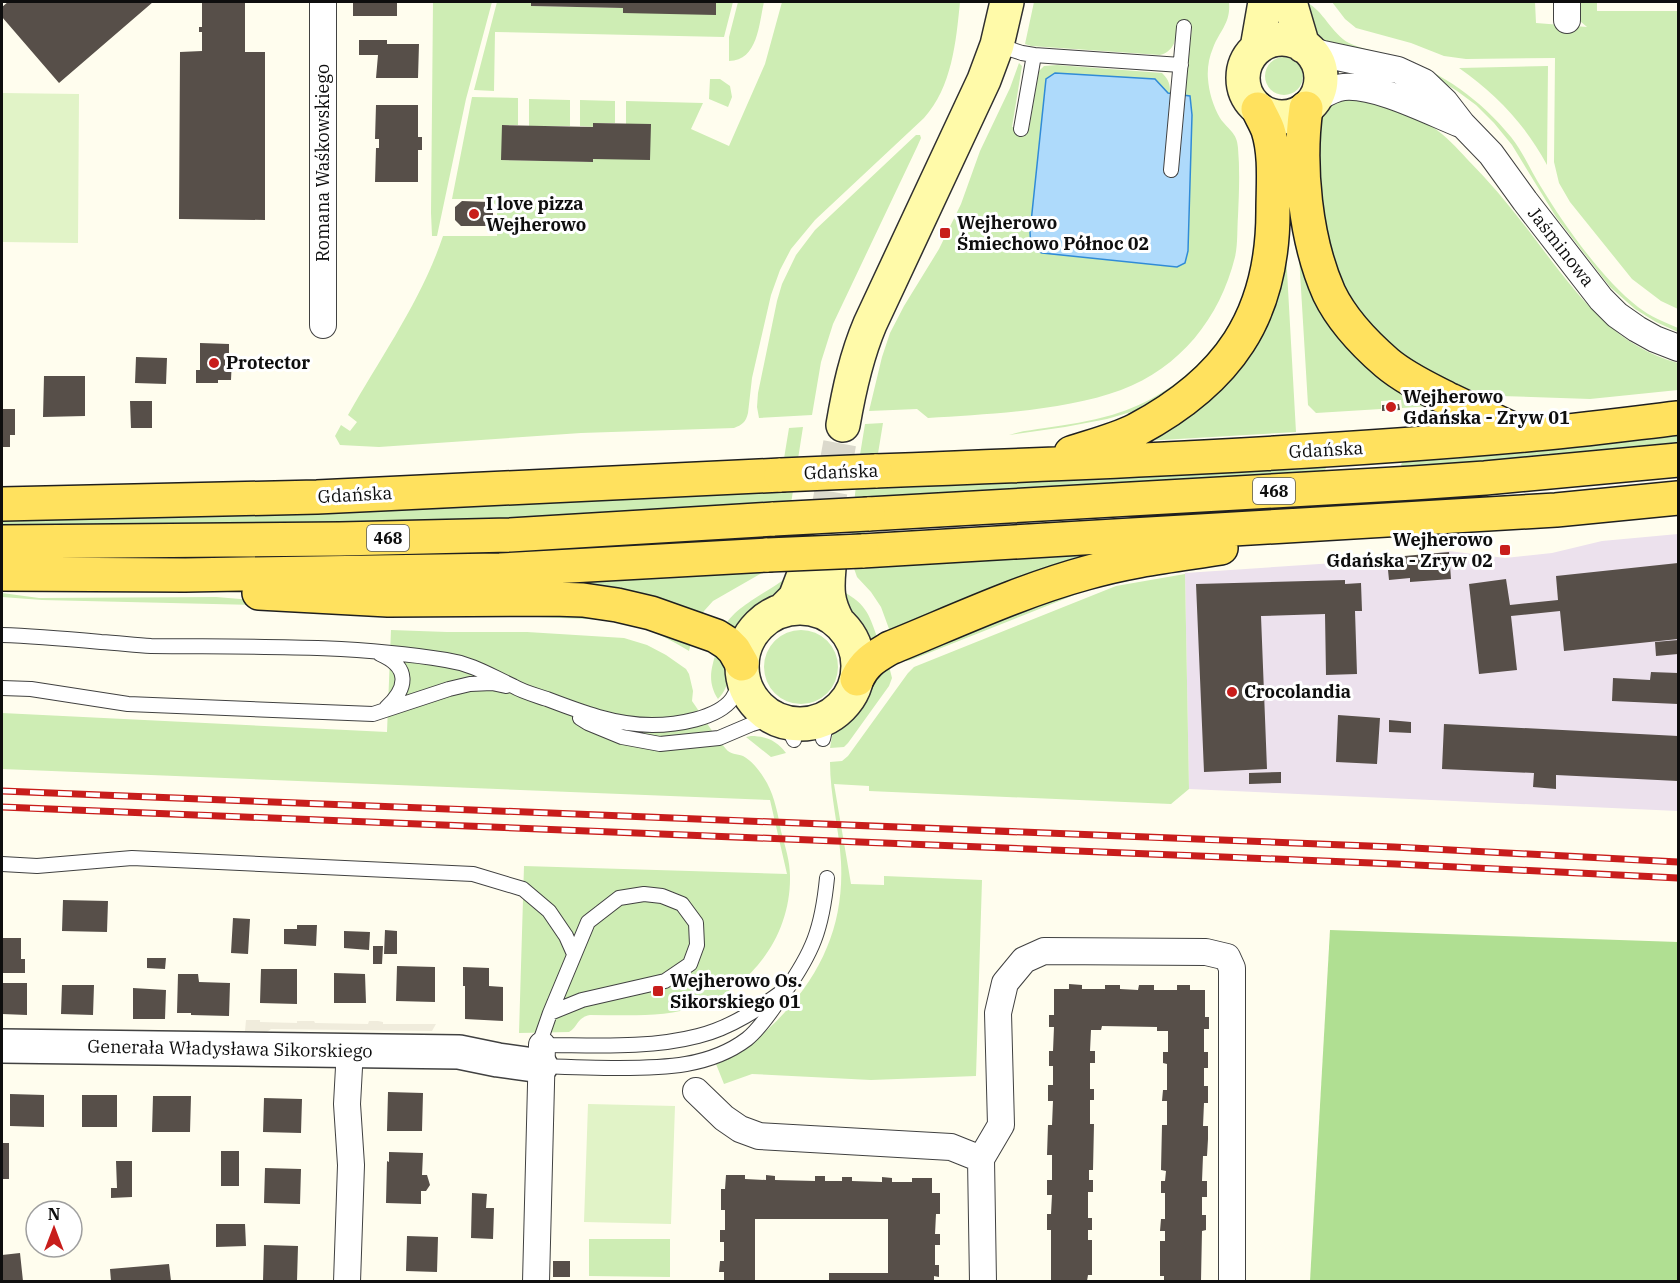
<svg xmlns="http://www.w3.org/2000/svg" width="1680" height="1283" viewBox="0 0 1680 1283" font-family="'IBM Plex Serif',serif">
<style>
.industrial{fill:#ece1ed}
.green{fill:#ceedb4}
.forest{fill:#b0df92}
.pitch{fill:#e1f3c7}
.plaza{fill:#f0ecdc}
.water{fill:#aedafb;stroke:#308bd7;stroke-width:1.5}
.building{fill:#574f49}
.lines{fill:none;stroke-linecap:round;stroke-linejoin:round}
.secondary-tunnel{stroke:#dbd9cc;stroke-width:33;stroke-dasharray:33 16;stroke-linecap:butt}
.service-casing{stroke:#414141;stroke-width:16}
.minor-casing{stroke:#414141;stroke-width:28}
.tertiary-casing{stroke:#414141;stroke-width:36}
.secondary-casing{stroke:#303030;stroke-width:36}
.primary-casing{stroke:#1f1f1f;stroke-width:36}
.service{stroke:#fff;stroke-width:14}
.minor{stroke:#fff;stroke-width:26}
.tertiary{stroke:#fff;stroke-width:33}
.secondary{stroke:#fffaa9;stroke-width:33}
.primary{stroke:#ffe15e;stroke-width:33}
.rail-casing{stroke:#c81d1b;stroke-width:7}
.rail{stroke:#fff;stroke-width:4.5;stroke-dasharray:14;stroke-linecap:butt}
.primary-bridge-casing{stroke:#1f1f1f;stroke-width:36;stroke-linecap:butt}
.primary-bridge{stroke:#ffe15e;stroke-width:33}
.poi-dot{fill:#c81d1b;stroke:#fff;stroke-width:2}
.labels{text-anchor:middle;stroke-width:6;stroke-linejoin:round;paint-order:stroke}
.shield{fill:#fff;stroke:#565656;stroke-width:1.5}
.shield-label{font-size:16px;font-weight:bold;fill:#0e0e0e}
.street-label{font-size:18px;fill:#0e0e0e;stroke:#fff}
.poi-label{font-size:18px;font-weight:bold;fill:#0e0e0e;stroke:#fff;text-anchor:start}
</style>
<rect width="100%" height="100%" fill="#fffdee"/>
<path class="industrial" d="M1678,534V811L1189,789L1185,573L1395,559L1449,551L1505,558L1552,553L1602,541Z"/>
<path class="green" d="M433,2H492L466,99L437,236H432L431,213Z
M497,2H531V6L623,8L716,14V2H733L724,37L495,32L494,91L474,90Z
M738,2H764C759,23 758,61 729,61V37Z
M782,2H960C956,42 952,87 924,118L815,220L791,249L780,270L771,295L752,378L748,413C746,422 742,425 734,428L581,433L379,447L340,445L335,436L341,425L350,431L357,422L348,415C381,357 422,299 443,236H497V206L489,199H452L472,97L518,98V125H502V160L593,162V159L626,124V101L703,103L691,129L729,146L765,64Z
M1034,2H1229C1231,23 1220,30 1213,48C1209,57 1207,69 1208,79C1209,92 1213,106 1220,118C1228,130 1237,132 1238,148C1240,171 1239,194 1238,216C1237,230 1238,244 1235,257C1220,318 1180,368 1121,390C1064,411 988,414 928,418L917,409L869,411L882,357L890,333L904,306L939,249L961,204L980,151L1010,88L1019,63L1022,66L1012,127L1029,129L1039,71L1044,66L1057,65L1162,73C1169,80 1170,84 1170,93L1060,73H1055L1046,79L1030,241L1187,258L1192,115L1190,96L1184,94L1192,28L1177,26C1176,39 1175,51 1160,55L1031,46L1025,44Z
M1332,2H1535L1536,23L1587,27L1580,21L1581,2H1597V11H1678V309L1661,301L1632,279L1570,202L1559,183L1554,162L1555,58L1466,59L1444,56L1411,43L1356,28L1345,19Z
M1307,3C1322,9 1332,34 1349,43C1364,50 1382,52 1397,57C1442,72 1481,100 1511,137C1523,152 1531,171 1541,187C1564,225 1603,280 1638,307C1651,317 1664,322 1678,328V332L1656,322L1635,309L1610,287L1556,217L1512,145L1494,123L1476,105L1457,91L1425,71L1326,42L1311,27Z
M1265 76a19 19 0 1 1 38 0a19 19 0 1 1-38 0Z
M1548,66L1547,165C1525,124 1496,94 1459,68Z
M710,79H720L730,86L732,97L728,107L709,99Z
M1362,97C1387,105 1412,112 1434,128C1446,136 1457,148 1467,159C1494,186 1518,216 1541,247C1578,296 1616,347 1678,363V390L1590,399L1501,396L1484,394L1444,381L1409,361L1362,318L1341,284L1326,235L1316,167L1320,117L1326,109L1339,101Z
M529,99L570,100V126H529Z
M580,100L615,101V123H593V127L580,126Z
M916,135H920L921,138L917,147L833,324L821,362L812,415L759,418L757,407L758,393L777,301L782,284L796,255L815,230Z
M1257,165H1260L1256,263L1237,317L1204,363L1160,397L1134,411L1107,419L1065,427L1009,435C1020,431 1033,430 1045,428C1067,425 1090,421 1112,415C1186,393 1241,332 1254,256C1259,227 1257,195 1257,165Z
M1298,239L1305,262L1445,411L1429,413V406L1402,408L1401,400L1381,401V409L1316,413L1308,405Z
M1286,253L1296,432L1144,441Z
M883,423L873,484L1324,465L1326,468L1323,474L870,502L859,566L1155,545L892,637L881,607L871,592L857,577L851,560L852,522L858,467L865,424Z
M803,427L785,542L767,570L713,601L704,611L699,619L498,590L770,544L776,507L464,523L2,528V513L779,489L789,428Z
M1678,431V448L1403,469L1401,465L1403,460Z
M1185,574L1189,789L1171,804L869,791V786L834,784L851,884L884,885V876L982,880L976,1076L871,1080L752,1074L724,1084L716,1064C744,1051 765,1034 785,1012C824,969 844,921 841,862C839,828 830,796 830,762L842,761L848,756L908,673L914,667L1116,586Z
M786,578L778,601L756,615L740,634L724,628C732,608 768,592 786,578Z
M836,587C867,605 867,609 879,642L865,646L857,630L846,615Z
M1092,588L911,660L906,661L901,658L1052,597Z
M2,593L39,598L216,597L376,610L580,609L692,639L689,651C660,633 641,626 608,620L261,605L42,600L2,597Z
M391,630L447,632H527L624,638L647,645L666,655L686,669L689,674L693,691L692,701C703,717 714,735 726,749C730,754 737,754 743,756C754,762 761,773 767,783C775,798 778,815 781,831C785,846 790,861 790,876C791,934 754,986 699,1006C665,1018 626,1015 590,1015C576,1018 579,1026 569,1032L519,1033L524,866L787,874L770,800L2,769V713L387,732Z
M764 667a37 37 0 1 1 74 0a37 37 0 1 1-74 0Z
M717,650C728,667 734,682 718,699C707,682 711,668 717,650Z
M888,662L892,678L889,686L848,743L844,747L830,748L832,736L836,729L854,709L863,692Z
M751,736C766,736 777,741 786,753L771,757L746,737Z
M589,1239H670V1277L589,1276Z"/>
<path class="forest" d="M1330,930L1678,942V1281H1310Z"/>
<path class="pitch" d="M2,93L79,94L78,243L2,242Z
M588,1104L675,1106L671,1224L584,1222Z"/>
<path class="plaza" d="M246,1020H260V1022L297,1023V1021H314L315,1023L368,1024L369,1021H378L383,1022V1024H436L432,1031L271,1029L260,1037L2,1035V1028L245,1031Z"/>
<path class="water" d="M1055,73L1155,79L1168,93L1190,96L1192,115L1188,251L1185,263L1177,267L1042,253L1031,249L1030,232L1046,79Z"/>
<path class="building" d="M8,2H153L59,83L2,17V7Z
M202,2H245V52H265V220L179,219L180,52L202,51V32H199V27H202Z
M353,2H397V16H353Z
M531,2H716V15L623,13V8L531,6Z
M359,40H387V44H419L418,78H376L378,55H359Z
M376,105H418V137H422V150H418V182H375L376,148H379V139H375Z
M593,123L651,124L650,160L593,159V162L501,160L502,125L593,127Z
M462,201L488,202L493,207V221L487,226H461L455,220V207Z
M200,343L229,344V358H232L231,380H218V383H196V370H200Z
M136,357L167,358L166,384L135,383Z
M44,376H85V416L43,417Z
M130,401H152V428H131Z
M1399,404L1400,410L1382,411V405Z
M2,409H15V435H10V447H2Z
M1449,552L1451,579L1410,582V578L1389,580L1387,560H1393V557Z
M1678,563V639L1564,651L1560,611L1511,616L1517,670L1479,674L1469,584L1506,579L1510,605L1558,600L1556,576Z
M1345,580V584L1361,583L1362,611H1355L1357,674L1326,675L1325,614L1261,616L1267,769L1204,772L1196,584Z
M1678,640V654L1656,656L1655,642Z
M1651,672L1678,673V704L1612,701L1613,678L1650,680Z
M1338,715L1380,718L1377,764L1336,762Z
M1389,720L1411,722V733L1389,732Z
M1444,724L1678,736V781L1556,775V789L1533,787L1534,773L1442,769Z
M1281,772V783L1249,784V773Z
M63,900L108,901L107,932L62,931Z
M233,918L250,919L248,954L231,953Z
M297,925H317L316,946L284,944V929H297Z
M385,930L397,931V954H384Z
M344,931L370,932L369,950L344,948Z
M2,938H21V959H25V973H2Z
M373,946H383L382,964H373Z
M147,958H166L165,969L147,968Z
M397,966L435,967V1002L396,1001Z
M463,967L489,968V986L503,987V1021L465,1019V986H463Z
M261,969H297V1004L260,1003Z
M334,973L365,974L366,1003H334Z
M178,974H198L199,982L230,983L229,1016L191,1015V1013H177Z
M2,983H27V1015L2,1014Z
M1069,984L1082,985V989H1105V985H1120V989L1138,990L1139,985H1154V990H1177V985H1190V990H1205V1017H1209V1029H1204V1052H1208V1068H1204V1086H1208V1103H1204L1203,1126H1208V1139L1207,1156H1203L1202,1181H1207V1197H1202V1215H1206V1230L1202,1231L1201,1281H1164V1276H1160V1241H1165V1231H1160L1161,1219H1165V1193H1161V1181H1165L1166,1171L1161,1170L1162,1125H1167V1101H1162L1163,1090H1167V1064L1163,1063V1052H1168V1031H1157V1027L1102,1026L1101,1030H1091L1090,1051H1095V1063H1090V1089H1094V1100H1090V1124H1094L1093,1170H1089V1180H1093V1192H1088V1218H1092V1230H1088V1240H1092V1275H1088L1087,1281H1051V1230H1047V1214H1051L1052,1195H1047V1180H1052V1155H1047L1048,1125H1052L1053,1101H1048V1085H1053V1066H1049V1051H1053L1054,1027H1049V1015H1054V989H1069Z
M62,985H94L93,1015L61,1014Z
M133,988L166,990L165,1019H133Z
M388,1092L423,1093L422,1131H387Z
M10,1094L44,1095V1127L10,1126Z
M82,1095H117V1127H82Z
M153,1096H191L190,1132H152Z
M264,1098L302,1099L301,1133L263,1132Z
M2,1143H9V1179H2Z
M221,1151H239V1186H221Z
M389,1152L423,1153L422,1175H427L430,1185L426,1191H421V1204L386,1203L387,1161L389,1162Z
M116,1161H132V1197L111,1198V1188H117Z
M265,1168L301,1169L300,1204L264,1203Z
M726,1175H745V1179L766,1180V1175L775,1176V1180L815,1181V1176H825V1181H842V1177H852V1181L882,1182V1177L892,1178V1182H912V1178H932V1193H940V1214H936L935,1234H940V1245H935V1265H939V1277L934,1276V1281H829V1273H888V1219H755V1281H724V1272H719L720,1261H724V1242H720V1230H725V1210H721V1189H725Z
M472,1193L487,1194L486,1208H494L493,1239L471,1238Z
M216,1224H245L246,1246L216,1247Z
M407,1236L438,1237L437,1272L406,1271Z
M264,1245L298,1246L297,1281H263Z
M20,1253L23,1281H2V1255Z
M553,1261H570V1277H553Z
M169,1264L171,1281H111L110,1269Z"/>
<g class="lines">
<path class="secondary-tunnel" d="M806,569L809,556L826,519L843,425"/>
<defs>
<path id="service" d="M997,45L1022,53L1034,55L1181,65
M1021,129L1034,55
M1171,170L1184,27
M2,635C35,636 68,639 101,642C118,643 134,645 151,646C249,647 348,644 446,660C473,664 489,675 513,686C523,692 535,695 547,699C581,712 615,725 652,725C676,725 717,719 732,699C737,691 740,683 742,674
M380,654C410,667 408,688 386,708
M2,688L31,689L128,704L373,714L449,689L470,684L492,683L506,686
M580,718L588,723L622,737L660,744L719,738L752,724L773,718
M781,721L789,730L794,740
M823,739L825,730L833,714
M2,864L37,866L132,858L473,874L523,889L549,911L566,936L574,954
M550,1013L582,1000L665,981L690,964L697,945L696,923L682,904L662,896L644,894L619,898L588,922L550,1013L542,1036V1045C593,1045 648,1049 698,1036C731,1028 760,1008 787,988
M541,1066C567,1067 593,1068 619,1068C664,1068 710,1067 747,1039C761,1028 774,1007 784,993C813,952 822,929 827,878"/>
<path id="minor" d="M1567,2V20
M1308,49L1323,54L1398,70L1424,82L1445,102L1462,124L1491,154L1525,201L1601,299L1617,315L1637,329L1655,339L1678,348
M1314,100C1323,95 1333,88 1344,87C1376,84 1430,112 1460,124
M323,325V2
M696,1091L724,1118L740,1129L759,1136L951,1147L981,1159
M981,1159L1001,1125L998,1013L1005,983L1024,960L1044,951L1206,952L1227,957L1232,968V1282
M981,1159L983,1282
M347,1282L351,1165L347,1104L350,1049
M536,1282L542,1045"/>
<path id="tertiary" d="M2,1046L459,1052L498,1060L541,1066"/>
<path id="secondary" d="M1290,2L1303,46
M1243 78a39 39 0 1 1 78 0a39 39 0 1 1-78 0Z
M1257,48L1265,2
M843,425C849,390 856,357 870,324L984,80L997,45L1007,2
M829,568C827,590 827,602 838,622
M742 666a58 58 0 1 1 116 0a58 58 0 1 1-116 0Z
M783,610L795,598L806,569"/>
<path id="primary" d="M1306,108C1298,165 1305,239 1329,293C1342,320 1365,344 1387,363C1406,379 1429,389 1450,400C1475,412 1500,423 1525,435
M1071,453C1092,446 1116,440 1136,430C1228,381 1273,317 1273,211C1273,185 1276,155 1268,130C1265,122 1261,116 1258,109
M875,471C1092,463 1309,454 1525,435C1576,431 1627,424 1678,418
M2,504L317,497L781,475
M868,514L1413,483L1485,478L1678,460
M2,542L340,539L510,535L774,519
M862,551L1556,510L1678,498
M2,574L185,575L500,570L768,555
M259,593L388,600L553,599L583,600L617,605L651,613L716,636L727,643L734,650L742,664
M857,679C865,662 875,657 890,648C954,622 1020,591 1086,573C1130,560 1176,555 1221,548"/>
</defs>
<use href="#service" class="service-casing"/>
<use href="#minor" class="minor-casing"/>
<use href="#tertiary" class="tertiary-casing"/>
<use href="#secondary" class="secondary-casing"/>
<use href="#primary" class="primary-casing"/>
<use href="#service" class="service"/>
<use href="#minor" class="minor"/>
<use href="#tertiary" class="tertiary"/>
<use href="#secondary" class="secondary"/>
<use href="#primary" class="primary"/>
<defs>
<path id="rail" d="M2,791L1394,847L1678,862
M2,807L1396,864L1678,878"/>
</defs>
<use href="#rail" class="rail-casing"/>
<use href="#rail" class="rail"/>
<defs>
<path id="primary-bridge" d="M781,475L875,471
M774,519L868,514
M768,555L862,551"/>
</defs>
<use href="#primary-bridge" class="primary-bridge-casing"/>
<use href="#primary-bridge" class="primary-bridge"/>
</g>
<g class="poi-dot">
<circle cx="474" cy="214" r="6"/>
<rect x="939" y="227" width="12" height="12" rx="3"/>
<circle cx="214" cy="363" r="6"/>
<circle cx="1391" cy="407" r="6"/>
<rect x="1499" y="544" width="12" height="12" rx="3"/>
<circle cx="1232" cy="692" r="6"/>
<rect x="652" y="985" width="12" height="12" rx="3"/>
</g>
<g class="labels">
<g class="shield">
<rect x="1253" y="478" width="42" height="26" rx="4.5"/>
<rect x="367" y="525" width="42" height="26" rx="4.5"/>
</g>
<g class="shield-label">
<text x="1274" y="497">468</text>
<text x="388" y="544">468</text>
</g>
<g class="street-label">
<text transform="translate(323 163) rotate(-90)" y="6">Romana Waśkowskiego</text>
<text transform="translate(1561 247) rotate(52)" y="6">Jaśminowa</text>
<text transform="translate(1326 450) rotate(-3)" y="6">Gdańska</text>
<text transform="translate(841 472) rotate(-2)" y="6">Gdańska</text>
<text transform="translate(355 495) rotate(-3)" y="6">Gdańska</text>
<text transform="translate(230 1049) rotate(1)" y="6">Generała Władysława Sikorskiego</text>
</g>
<g class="poi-label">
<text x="486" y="210">I love pizza<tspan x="486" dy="21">Wejherowo</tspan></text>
<text x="957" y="229">Wejherowo<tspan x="957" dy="21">Śmiechowo Północ 02</tspan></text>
<text x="226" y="369">Protector</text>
<text x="1403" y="403">Wejherowo<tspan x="1403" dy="21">Gdańska - Zryw 01</tspan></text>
<text x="1493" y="546" text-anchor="end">Wejherowo<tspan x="1493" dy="21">Gdańska - Zryw 02</tspan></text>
<text x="1244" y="698">Crocolandia</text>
<text x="670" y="987">Wejherowo Os.<tspan x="670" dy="21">Sikorskiego 01</tspan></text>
</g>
</g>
<rect width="1680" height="1283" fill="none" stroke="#0e0e0e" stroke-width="6"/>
<g transform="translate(54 1229)"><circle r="28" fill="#ffffff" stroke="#9f9f9f" stroke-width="1.5"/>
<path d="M0-4.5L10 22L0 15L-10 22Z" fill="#c81d1b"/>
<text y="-9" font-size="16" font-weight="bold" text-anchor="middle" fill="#0e0e0e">N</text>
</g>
</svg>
